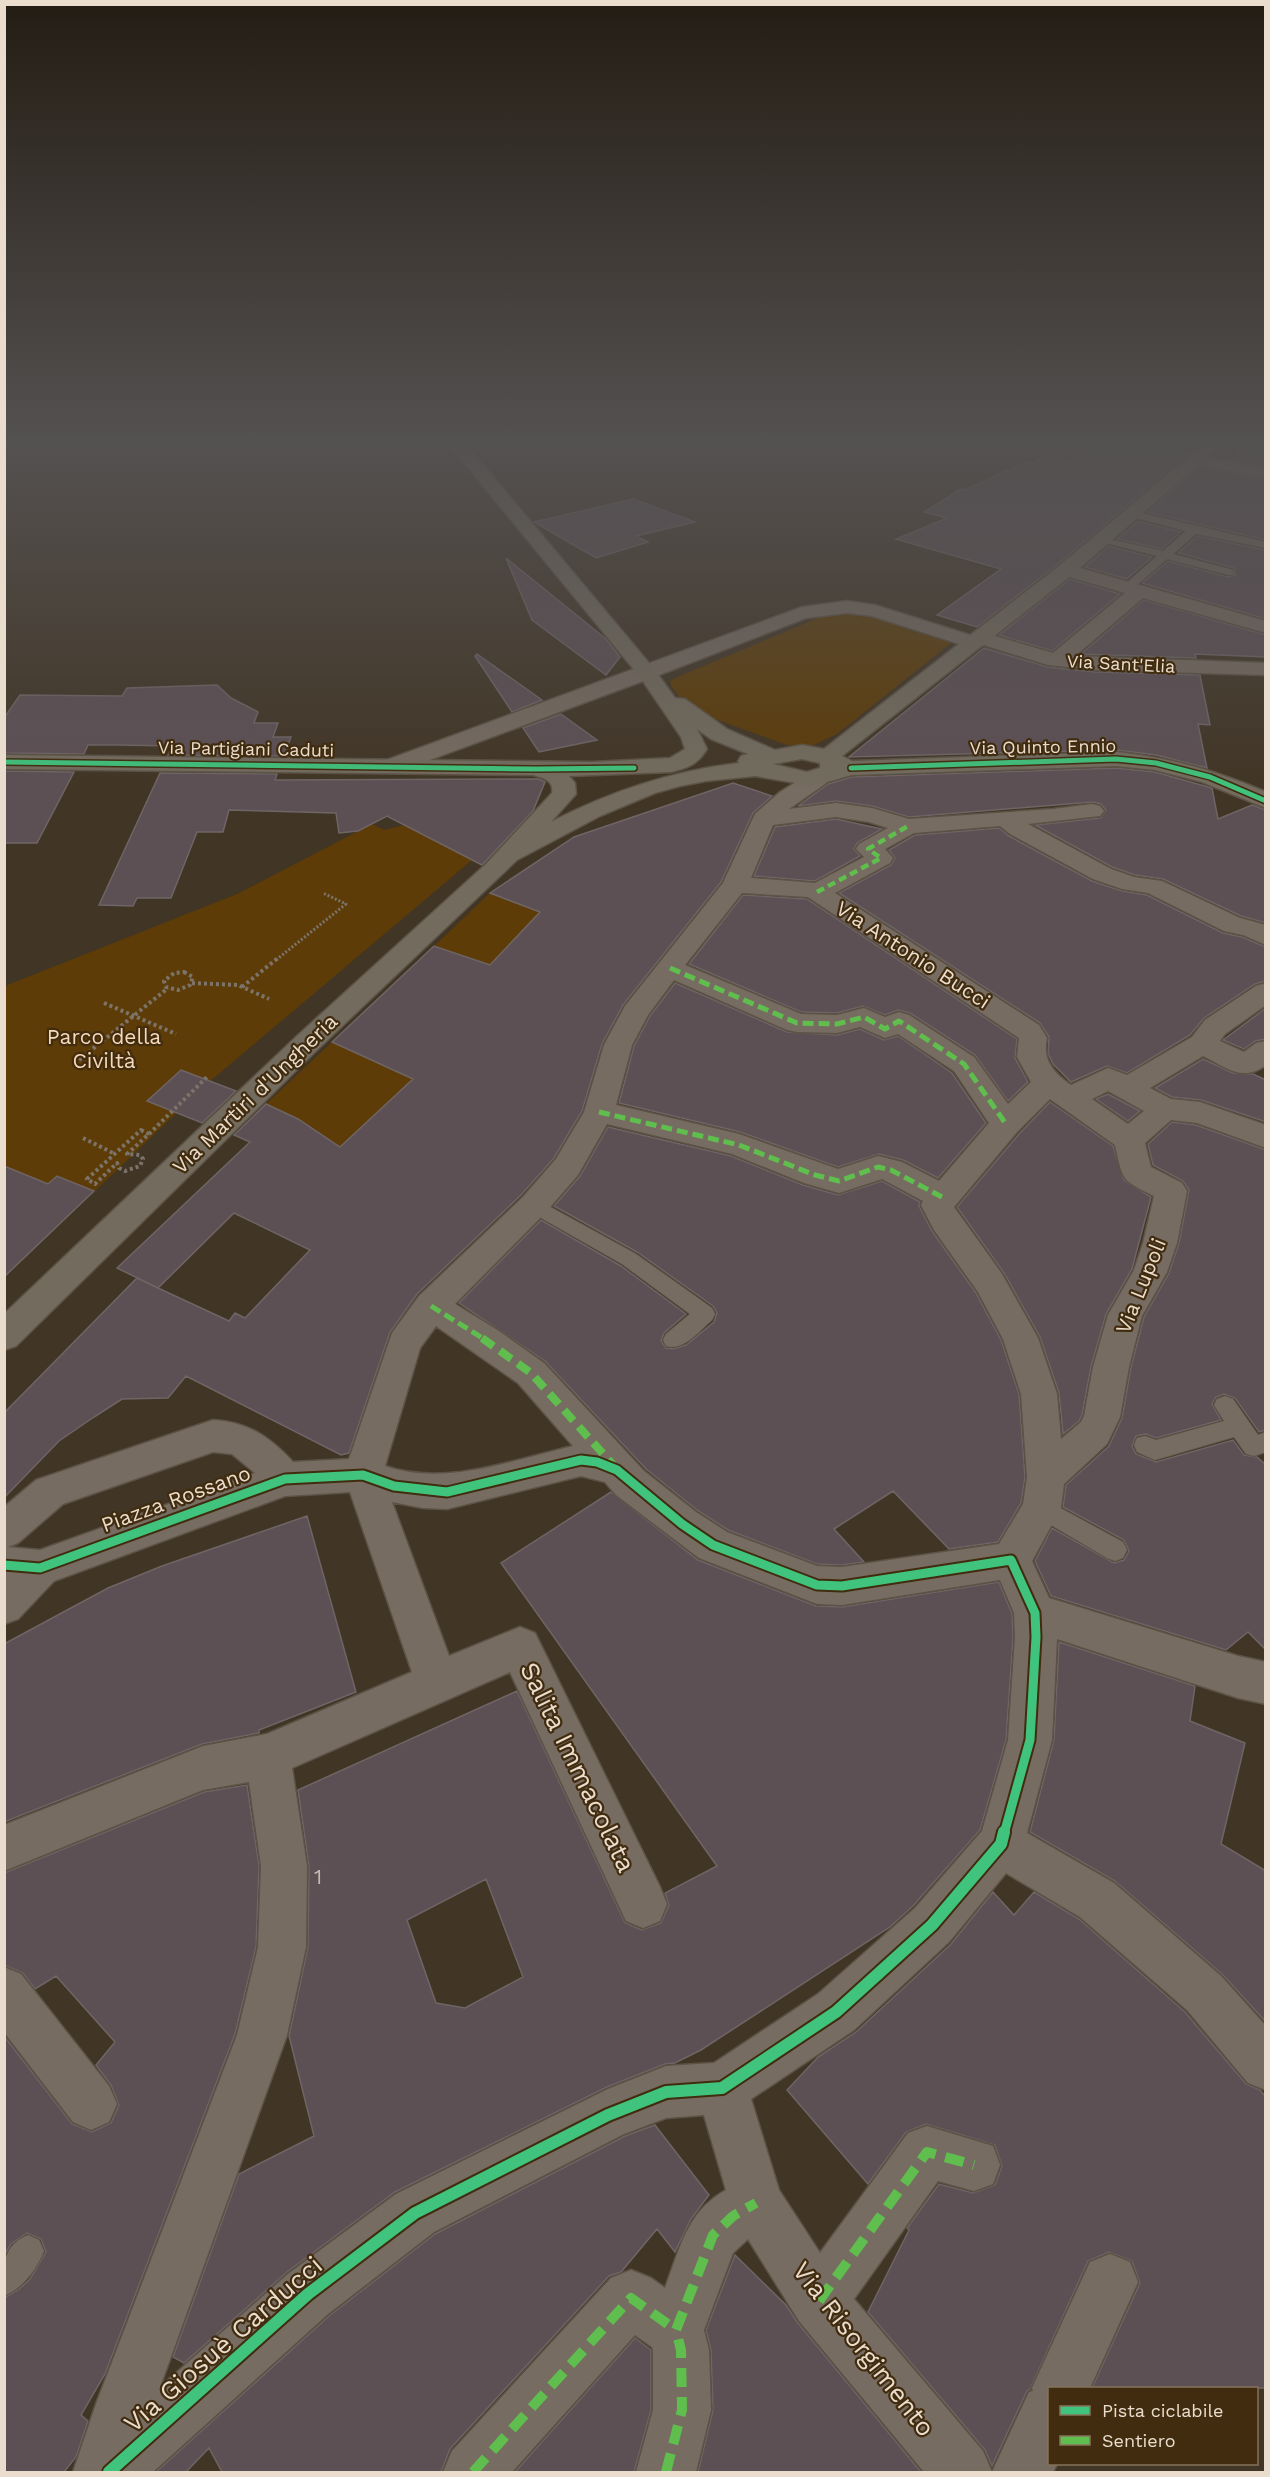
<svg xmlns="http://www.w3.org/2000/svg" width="1270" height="2477" viewBox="0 0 1270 2477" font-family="'Work Sans',sans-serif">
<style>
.green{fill:#5d3c07}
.building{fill:#5d5055;stroke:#6f6565;stroke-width:1.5;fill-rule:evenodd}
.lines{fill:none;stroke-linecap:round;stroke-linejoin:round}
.lane-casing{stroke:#5c5245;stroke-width:2}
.street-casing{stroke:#5c5245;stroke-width:3}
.secondary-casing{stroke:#5c5245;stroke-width:3}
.path-far1{stroke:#7c746a;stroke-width:3;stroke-dasharray:2 2;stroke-linecap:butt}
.path{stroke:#7c746a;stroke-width:4;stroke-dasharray:3 3;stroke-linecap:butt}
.lane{fill:#776c61;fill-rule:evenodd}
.street{fill:#776c61;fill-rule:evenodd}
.secondary{fill:#736c5e;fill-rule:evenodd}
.quiet-far3{stroke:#5fbe4e;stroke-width:4.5;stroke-dasharray:8 4.5;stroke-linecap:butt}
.quiet-far2{stroke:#5fbe4e;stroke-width:5;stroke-dasharray:11 5;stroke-linecap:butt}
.quiet-far1{stroke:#5fbe4e;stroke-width:8;stroke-dasharray:14 8;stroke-linecap:butt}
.quiet{stroke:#5fbe4e;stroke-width:10;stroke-dasharray:19 10;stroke-linecap:butt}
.cycleway-far2-casing{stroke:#412c0f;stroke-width:8}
.cycleway-far1-casing{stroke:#412c0f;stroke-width:13}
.cycleway-casing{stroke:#412c0f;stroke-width:16}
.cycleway-far2{stroke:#40c37c;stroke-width:5}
.cycleway-far1{stroke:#40c37c;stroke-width:9}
.cycleway{stroke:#40c37c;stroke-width:12}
.labels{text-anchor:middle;stroke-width:4.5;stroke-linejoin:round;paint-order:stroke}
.far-street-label{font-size:18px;fill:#eaddcd;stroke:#412c0f}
.street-label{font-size:21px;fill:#eaddcd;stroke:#412c0f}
.park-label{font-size:21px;fill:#f5d9b9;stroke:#412c0f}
.near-number-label{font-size:21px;fill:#c7baaf}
.near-street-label{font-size:26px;fill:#eaddcd;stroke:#412c0f}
</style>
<rect width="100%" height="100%" fill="#413525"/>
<path class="green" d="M841,613L865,614L951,643L837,734L814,745H787L690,710L671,686L670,681L675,678L818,618Z
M372,824L384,830L405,825L472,860L208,1083L5,1277V986L237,894Z
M490,893L589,930L490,965L434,946Z
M332,1042L413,1079L340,1147L298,1119L266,1104Z"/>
<path class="building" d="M1094,443H1146L1189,453L1058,564L977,627L937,615L1001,569L896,539L947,518L924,512L961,489L965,490L1026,462L1033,464L1046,455L1069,461Z
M1245,443H1266V467L1233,460Z
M1199,467L1266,481V540L1147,512Z
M633,499L695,522L636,536L648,542L596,558L534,522Z
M1138,521L1181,532L1162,549L1117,539Z
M1197,536L1266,550V619L1142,583L1168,561L1228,577L1235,575L1234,568L1178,553Z
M1109,546L1152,557L1127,579L1085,567Z
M506,558L606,639L620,657L606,675L532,620Z
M1070,579L1120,594L1052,651L999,635Z
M1144,600L1266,635V657L1195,654L1196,658L1081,654Z
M984,648L1048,667L1095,672L1200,675L1210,725L1198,724L1207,768L1156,755L1116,750L849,757Z
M477,654L542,700L512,712L475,656Z
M217,685L231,698L258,712L254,723H278L273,737H291L284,756L168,755L172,746L117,745H88L84,754L4,753V718L20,695L122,696L127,688Z
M561,714L597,740L539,752L523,728Z
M1116,768L1155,772L1212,788L1218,819L1252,805L1266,810V923L1241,916L1163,879L1135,875L1112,867L1035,825L1100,818L1106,810L1101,804L1093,802L909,817L872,806L836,801L798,806L828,784L852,777Z
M4,771L74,772L37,843H4Z
M160,773L277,774L275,780L539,779L545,782L533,811L482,865L387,816L358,831L339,833L336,813L229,810L223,832H197L171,898H137L133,906L99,905Z
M733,783L772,796L753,813L721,882L623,1005L602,1044L582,1111L554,1158L521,1195L417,1294L390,1332L349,1453L341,1455L186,1376L168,1398L122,1399L94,1417L59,1441L4,1498V1413L137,1278L158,1288L117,1268L250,1142L234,1135L266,1104L298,1119L340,1147L413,1079L332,1042L434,946L490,965L540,912L490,893L574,837ZM234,1213L310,1250L245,1318L235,1313L229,1321L158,1288Z
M836,819L882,829L857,843L854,849L860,856L815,881L754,876L775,827Z
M999,828L1009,836L1092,881L1122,891L1147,895L1223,933L1242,937L1266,947V981L1255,984L1204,1018L1190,1035L1127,1073L1107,1066L1071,1082L1053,1064L1048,1053L1049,1037L1040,1023L839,893L891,865L895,858L889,850L915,835Z
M743,895L807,899L1017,1039L1015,1058L1028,1082L1008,1101L975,1055L910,1013L898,1010L885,1015L863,1006L837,1013L801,1012L689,964Z
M675,983L787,1032L837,1035L860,1029L884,1040L898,1036L952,1073L986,1123L938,1178L903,1160L879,1154L838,1167L740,1132L619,1103L634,1046L650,1016Z
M1266,1008V1039L1255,1041L1244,1049L1223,1040Z
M1203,1059L1233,1073L1253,1074L1266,1080V1122L1201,1100L1172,1097L1155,1088Z
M181,1070L236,1091L202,1123L147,1101Z
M1108,1094L1140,1111L1128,1121L1096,1099Z
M1050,1102L1113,1146L1124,1180L1151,1197L1132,1269L1106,1314L1091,1367L1082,1415L1079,1421L1063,1434L1059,1393L1040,1337L1004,1273L957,1207L1019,1134Z
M1172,1122L1196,1125L1266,1150V1430L1259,1432L1235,1398L1224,1394L1216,1397L1212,1404L1221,1420L1156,1438L1146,1434L1136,1436L1132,1446L1136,1454L1156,1462L1233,1440L1244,1455L1257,1457L1266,1465V1650L1248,1632L1226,1650L1051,1596L1035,1561L1052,1528L1114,1563L1124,1560L1129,1551L1124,1540L1063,1507L1066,1485L1109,1446L1122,1418L1131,1367L1144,1317L1169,1273L1179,1243L1189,1190L1183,1181L1153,1165L1148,1144Z
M608,1127L731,1156L803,1185L838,1195L882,1181L920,1202L919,1206L932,1231L976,1293L1001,1340L1019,1394L1025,1477L1021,1503L998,1542L949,1549L893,1491L834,1529L864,1562L842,1565L817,1564L728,1530L697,1510L646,1469L545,1361L459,1303L541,1220L621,1266L686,1314L664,1333L661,1341L666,1348L673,1349L686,1345L714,1322L717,1313L713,1306L637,1252L554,1206L580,1176Z
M4,1166L48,1184L57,1176L94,1191L4,1277Z
M611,1492L698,1560L816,1606L842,1607L999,1582L1012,1614L1013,1637L1006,1740L980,1830L913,1906L890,1927L701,2050L675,2063L665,2064L607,2087L395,2192L287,2272L184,2363L173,2357L239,2174L314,2136L289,2036L308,1947L309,1866L298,1790L517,1691L625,1923L642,1930L661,1923L669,1905L665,1893L717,1866L501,1563ZM486,1879L523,1977L465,2008L436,2003L407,1920Z
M307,1516L356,1692L259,1730V1733L202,1744L4,1822V1644L108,1588L162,1566Z
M1059,1642L1195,1686L1190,1721L1245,1743L1221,1844L1266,1871V2022L1222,1974L1115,1881L1030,1832L1054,1740Z
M247,1785L259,1866L256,1947L235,2034L105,2374L81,2415L88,2421L76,2457L64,2472H4V2298L18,2290L30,2279L46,2252L41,2239L27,2233L11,2244L4,2256V2036L72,2124L92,2132L111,2123L119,2105L111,2085L96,2065L115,2042L56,1976L35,1989L23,1973L4,1965V1873L204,1792Z
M993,1892L1014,1915L1034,1892L1079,1919L1185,2012L1246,2084L1260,2090L1266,2097V2388H1092L1140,2283L1132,2261L1109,2252L1088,2261L1030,2389L1027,2391L992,2466L985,2450L868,2312L909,2230L907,2228L939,2184L973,2193L995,2185L1002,2166L995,2145L926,2124L906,2132L868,2184L787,2090L818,2057L856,2032L951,1944Z
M655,2125L709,2195L691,2219L675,2252L657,2229L621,2272L609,2276L450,2449L441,2472H222L209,2448L186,2472H156L329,2316L435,2234L625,2136Z
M735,2255L786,2305L797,2322L921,2472H698L713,2410L711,2350L706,2330Z
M635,2338L651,2350V2410L634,2472H515Z"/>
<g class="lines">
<defs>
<path id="lane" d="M1133,511L1266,542V548L1196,534L1173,554L1233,570V574L1229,575L1167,559L1131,590H1123V586L1157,556L1099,541V537L1163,551L1186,531L1129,516L1128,514Z
M534,1198L636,1254L712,1308L715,1314L712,1320C700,1330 683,1352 666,1346L663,1340L666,1334L690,1314L622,1264L527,1210L524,1205L527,1200Z
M1225,1396L1233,1399L1258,1435L1266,1432V1452L1254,1456L1246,1454L1234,1437L1155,1460L1137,1452L1134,1445L1137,1438L1145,1436L1156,1440L1224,1421L1214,1405L1217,1399Z
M1042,1498L1123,1542L1127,1550L1123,1558L1115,1561L1107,1558L1034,1515L1031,1508L1034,1501Z
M28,2235L39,2240L44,2251C37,2269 22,2289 4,2296C4,2268 0,2247 28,2235Z"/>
<path id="street" d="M1197,455L1266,469V479L1191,463L1189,460L1191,457Z
M1066,564L1266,621V633L1143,598L1075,656L1266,663V675L1095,670L1048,665L984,645L975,649L872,616L847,613L806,618L654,677L400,771L392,773L384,771L381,766L384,761L802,607L847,601L875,605L973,636L981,632L1053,653L1125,593L1059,574L1057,570L1059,566Z
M817,772L825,774L829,779L825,784L789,809L836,803L872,808L909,819L1053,809L1092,804L1100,806L1104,811L1100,816L1028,824L1111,869L1134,877L1162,881L1240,918L1266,925V945L1243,935L1224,931L1148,893L1122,889L1093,879L1010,834L1000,826L914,833L885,849L893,858L890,863L835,893L1039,1025L1047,1038C1042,1060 1054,1073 1071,1085L1108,1068L1127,1075L1192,1037L1205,1020L1256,986L1266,983V1005L1225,1034L1220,1041L1244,1052L1256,1043L1266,1041V1065C1242,1083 1226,1067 1203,1056L1150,1088L1171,1099L1200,1102L1266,1125V1148L1197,1123L1171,1120L1145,1143L1151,1167L1182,1183L1187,1191L1177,1243L1167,1272L1142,1316L1129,1367L1120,1417L1107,1444L1064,1484L1061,1508L1032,1561L1049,1598L1238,1656L1266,1662V1704L1238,1698L1057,1639L1052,1740L1027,1833L1114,1883L1221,1976L1266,2026V2090L1248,2083L1187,2010L1080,1917L1006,1873L949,1942L854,2030L751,2099L779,2190L820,2253L908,2133L927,2126L993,2146L1000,2165L993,2184L974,2191L938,2181L854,2299L983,2451L992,2472H924L799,2321L748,2239L733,2253L704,2330L709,2350L711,2410L696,2472H636L653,2410V2350L652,2347L635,2335L512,2472H443L452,2451L611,2278L631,2270L651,2278L665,2288C680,2249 686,2212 726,2190L704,2115L666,2118L624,2134L434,2232L328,2314L153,2472H73L96,2404L237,2035L258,1947L261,1866L249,1782L203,1790L4,1871V1825L203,1746L267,1734L412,1672L350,1492L285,1496L54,1581L18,1619L4,1624V1507L36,1480L213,1420C248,1422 270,1437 293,1462L349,1459L392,1333L419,1296L523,1197L556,1159L584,1112L604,1045L625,1006L723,883L755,814L780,792L809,774ZM836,817L869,822L888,828L859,844L856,849L864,857L815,883L751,878L773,825ZM742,893L808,897L1019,1038L1017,1057L1031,1082L1008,1104L974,1057L909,1015L899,1012L885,1017L864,1008L837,1015L801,1014L685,965ZM674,980L787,1030L797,1032L837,1033L860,1027L885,1038L898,1034L954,1071L989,1123L939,1181L902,1162L878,1156L838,1169L739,1134L616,1105L632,1045L648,1015ZM1108,1091L1144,1111L1128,1124L1092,1099ZM1050,1099L1115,1145C1123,1181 1121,1180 1154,1196L1143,1243L1134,1270L1108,1315L1093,1367L1084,1416L1081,1422L1061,1439L1057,1394L1038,1338L1002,1274L954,1207L1017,1132ZM607,1124L732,1154L804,1183L839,1193L882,1179L923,1201L921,1205L934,1230L978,1292L1003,1339L1021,1394L1027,1477L1023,1504L999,1544L842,1567L817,1566L727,1532L696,1512L644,1471L544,1363L499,1331L455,1304L545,1213L578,1175ZM436,1326L518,1383L573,1446C513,1460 445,1487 385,1466L420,1348ZM213,1452L232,1454L255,1473L40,1550L8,1547L18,1543L63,1504ZM581,1476L605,1482L616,1495L699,1558L817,1604L842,1605L1000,1580L1014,1613L1015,1637L1008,1740L982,1831L915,1908L818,1994L714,2063L666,2066L608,2089L396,2194L288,2274L160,2387L287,2035L306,1947L307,1866L292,1768L510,1672L626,1921L643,1928L660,1921L667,1904L660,1887L535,1633L520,1627L449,1656L392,1502L423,1508L447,1509Z
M4,1967L21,1974L109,2086L117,2104L109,2122L91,2130L73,2122L4,2032Z
M1110,2254L1130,2262L1138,2282L1090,2388H1050V2464H1057L1053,2472H992L1029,2392L1033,2391L1032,2388L1090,2262Z"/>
<path id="secondary" d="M448,443H465L654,669L675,698L685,699L727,729L775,750L802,745L824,749L1059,566L1205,443H1223L1073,574L842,756L852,761L1116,752C1172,758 1214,770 1266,792V808L1202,782L1155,770L1116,766L852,775L813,786L755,776L706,781L680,786L655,793L600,816L517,860L317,1050L16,1346L4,1350V1314L297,1036L486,864L552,793C554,780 543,778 533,775L4,769V755L593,762L670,758L685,749L681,737L640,677ZM697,729L711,739L748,754L741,756L738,761L739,763C672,771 611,791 551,822L576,794L575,783L569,776L671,772C688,768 698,764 707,749ZM802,759L820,763V768L807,772L773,764Z"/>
</defs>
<use href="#lane" class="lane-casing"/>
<use href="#street" class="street-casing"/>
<use href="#secondary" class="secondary-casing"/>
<path class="path-far1" d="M276,960L346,904L323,893"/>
<path class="path" d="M184,972L193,977L190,985L178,990L166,987L164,981L174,973Z
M192,983L238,985L269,999
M242,987L278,958
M104,1003L176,1034
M79,1060L168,988
M141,1130L149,1134L127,1154L140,1155L143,1159L140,1166L125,1171L119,1168L117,1163L95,1184L87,1179Z
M149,1134L208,1076
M83,1138L115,1154"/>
<use href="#lane" class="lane"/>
<use href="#street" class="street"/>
<use href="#secondary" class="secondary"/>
<path class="quiet-far3" d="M817,892L881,858L868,849L908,826"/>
<path class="quiet-far2" d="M670,968L797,1023L837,1024L864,1017L885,1029L899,1021L964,1064L1006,1124
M599,1112L739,1145L815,1175L839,1181L878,1167L891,1170L942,1197
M431,1306L484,1339"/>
<path class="quiet-far1" d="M482,1338L531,1373L613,1465"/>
<path class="quiet" d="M819,2301L927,2152L974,2165
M473,2472L631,2298L676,2330
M666,2472L682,2410L681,2350L676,2330L713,2235L733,2216L756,2203"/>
<defs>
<path id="cycleway-far2" d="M4,762L536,769L634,768
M851,768L1116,759L1156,763L1210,777L1266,801"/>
<path id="cycleway-far1" d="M4,1565L40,1568L285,1479L363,1475L394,1486L447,1492L581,1460L597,1462L617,1470L682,1524L713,1545L817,1585L842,1586L1011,1560L1035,1613L1036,1637L1030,1740L1004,1834"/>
<path id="cycleway" d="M109,2472L308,2294L415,2213L608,2115L666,2092L722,2088L836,2012L932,1925L1001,1844L1004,1832"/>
</defs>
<use href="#cycleway-far2" class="cycleway-far2-casing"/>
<use href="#cycleway-far1" class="cycleway-far1-casing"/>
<use href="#cycleway" class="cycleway-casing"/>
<use href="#cycleway-far2" class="cycleway-far2"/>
<use href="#cycleway-far1" class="cycleway-far1"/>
<use href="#cycleway" class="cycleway"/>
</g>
<linearGradient id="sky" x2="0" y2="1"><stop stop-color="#241d14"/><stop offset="0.56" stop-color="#545151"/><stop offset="1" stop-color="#545151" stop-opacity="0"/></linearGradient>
<rect width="1270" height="790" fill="url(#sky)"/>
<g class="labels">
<g class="far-street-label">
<text transform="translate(1121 664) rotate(3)" y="6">Via Sant'Elia</text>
<text transform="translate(1043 747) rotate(-1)" y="6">Via Quinto Ennio</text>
<text transform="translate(246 749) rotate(1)" y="6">Via Partigiani Caduti</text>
</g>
<g class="street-label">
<text transform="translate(913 955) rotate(33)" y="7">Via Antonio Bucci</text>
<text transform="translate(255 1094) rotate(-44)" y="7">Via Martiri d'Ungheria</text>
<text transform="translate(1141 1286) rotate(-68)" y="7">Via Lupoli</text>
<text transform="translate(176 1499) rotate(-20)" y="7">Piazza Rossano</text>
</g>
<g class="park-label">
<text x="104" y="1044">Parco della<tspan x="104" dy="24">Civiltà</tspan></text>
</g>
<g class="near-number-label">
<text x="318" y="1884">1</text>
</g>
<g class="near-street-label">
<text transform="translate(578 1767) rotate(64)" y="9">Salita Immacolata</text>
<text transform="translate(223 2344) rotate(-41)" y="9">Via Giosuè Carducci</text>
<text transform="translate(864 2349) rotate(52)" y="9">Via Risorgimento</text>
</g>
</g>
<rect width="1270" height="2477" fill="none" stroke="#eaddcd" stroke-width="12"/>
<rect x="1048" y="2387" width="210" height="78" fill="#412c0f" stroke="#85735b" stroke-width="1.5"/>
<rect x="1060" y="2406" width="30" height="9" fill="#40c37c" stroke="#85735b" stroke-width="1.5"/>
<text x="1102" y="2417" font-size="18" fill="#eaddcd">Pista ciclabile</text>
<rect x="1060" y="2436" width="30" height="9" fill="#5fbe4e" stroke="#85735b" stroke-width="1.5"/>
<text x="1102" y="2447" font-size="18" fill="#eaddcd">Sentiero</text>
</svg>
